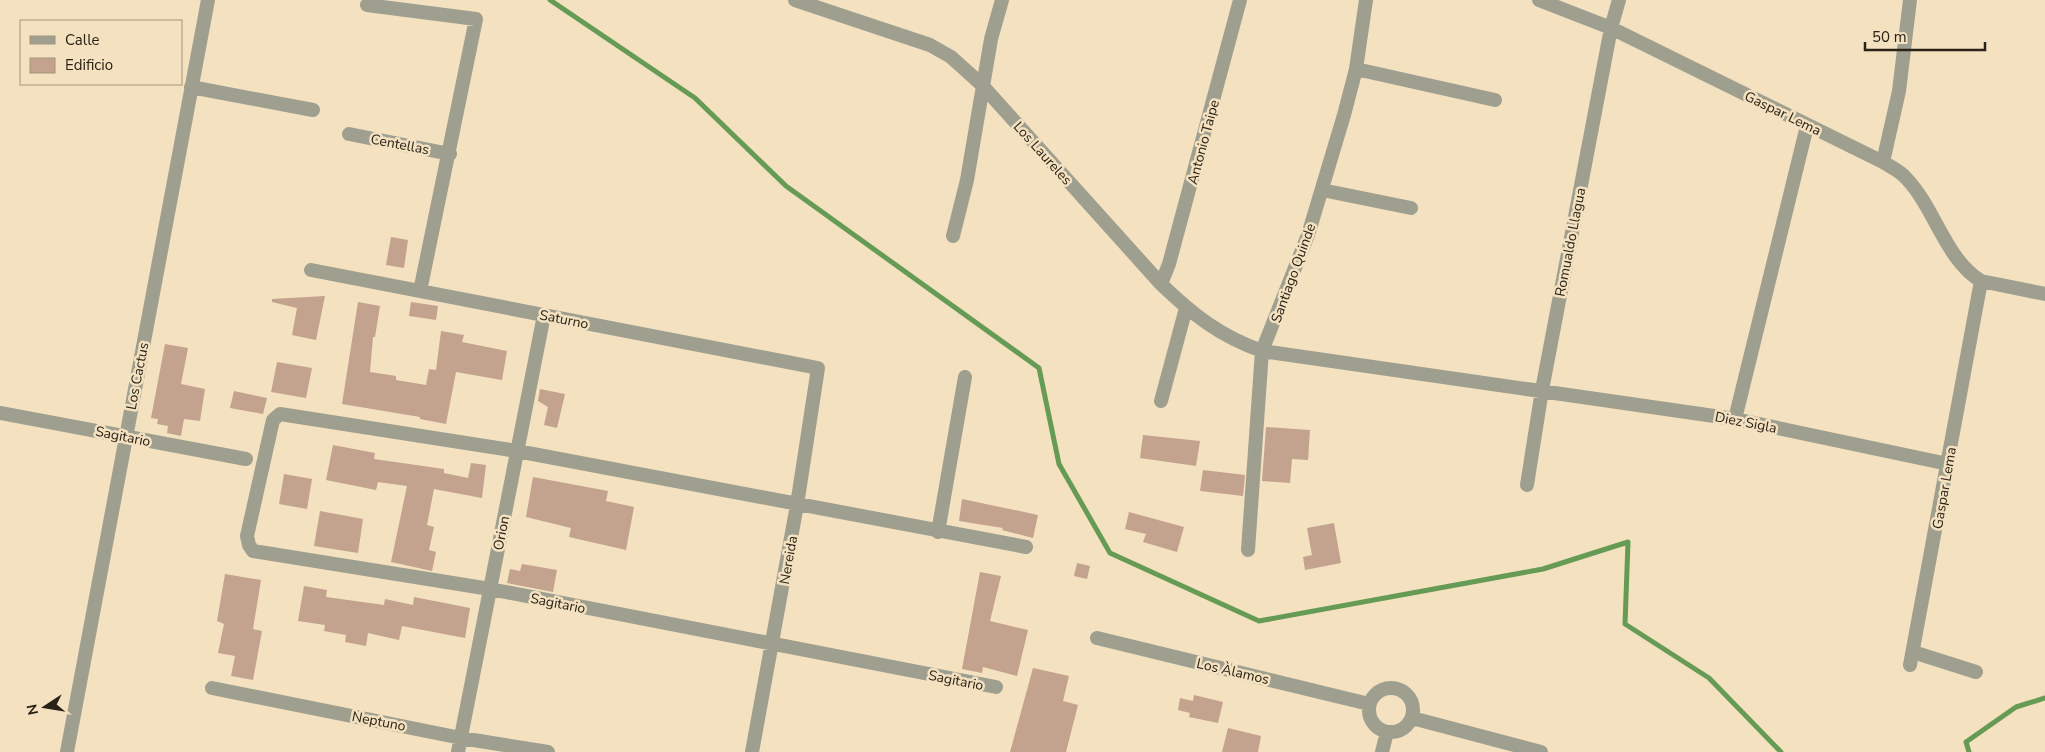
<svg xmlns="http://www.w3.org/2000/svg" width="2045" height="752" viewBox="0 0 2045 752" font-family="'Nunito Sans',sans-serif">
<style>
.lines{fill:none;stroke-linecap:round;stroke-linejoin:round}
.stream{stroke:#659b54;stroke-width:5}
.building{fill:#c3a28e}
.minor{stroke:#9e9f8f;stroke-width:14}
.labels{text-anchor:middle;stroke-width:5;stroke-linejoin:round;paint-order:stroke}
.street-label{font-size:14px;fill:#292216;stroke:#f4e1c0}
</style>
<rect width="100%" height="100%" fill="#f4e1c0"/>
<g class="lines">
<path class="stream" d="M550,0L695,98L786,186L1039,368L1059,464L1110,553L1259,621L1543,569L1628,542L1625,624L1709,678L1781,752
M1969,752L1966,742L2016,707L2045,698"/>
</g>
<path class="building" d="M391,237L408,240L404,268L386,265Z
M325,296L316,340L292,335L297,308L272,302V299Z
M358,302L380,306L375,337H373L370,372L396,376V380L426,385L429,369L436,370L441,331L464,335L462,342L507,351L502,380L456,372L446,424L420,419V417L342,404Z
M411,302L438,306L436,320L409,316Z
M165,344L188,348L181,384L205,389L200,421L184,419L181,436L167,433L168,426L157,424L158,419L151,418Z
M277,362L312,368L306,398L271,392Z
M540,389L565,394L557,428L544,425L548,407L538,401Z
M234,391L267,398L263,414L230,408Z
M1266,427L1310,430L1308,460L1292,459L1290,483L1262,481Z
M1143,435L1200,441L1196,466L1140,458Z
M333,445L375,453L374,459L444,469V473L468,478L471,463L486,465L482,498L434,489L427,525L434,527L429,550L436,552L432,571L391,562L407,486L378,482L376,490L326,480Z
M1203,470L1245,475L1243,496L1200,491Z
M284,474L312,479L307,509L279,504Z
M533,477L608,491L606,501L634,507L626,550L569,537L571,528L526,517Z
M962,499L1038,515L1033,538L1002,530L1003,528L959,521Z
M320,511L363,519L358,553L314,546Z
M1129,512L1184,527L1177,552L1143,542L1146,534L1125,529Z
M1334,523L1341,563L1305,570L1303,557L1312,555L1307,528Z
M1077,563L1090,566L1087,579L1074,576Z
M522,564L557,570L553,592L507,583L510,569L520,571Z
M980,572L1001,576L990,621L1028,630L1017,676L983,667L982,673L962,669Z
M225,574L261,580L253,629L262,631L253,680L231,676L235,656L218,653L224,624L217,621Z
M304,586L327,590L326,597L384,605L385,599L413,605L414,597L470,608L465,638L402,626L399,640L368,633L366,646L345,642L346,635L324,631L325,625L298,621Z
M1033,668L1069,676L1063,701L1078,705L1066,752H1010Z
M1194,695L1223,702L1218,723L1189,717L1190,713L1178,710L1180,698L1193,701Z
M1228,728L1261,736L1258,752H1222Z"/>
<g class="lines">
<path class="minor" d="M795,0L930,45L951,57L981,84L1161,284C1193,315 1220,336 1262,351L1735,419L1948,464
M1539,0L1611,28L1883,162C1891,167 1900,171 1906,178C1935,208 1945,259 1981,281L1910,665
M367,5L476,19L420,291
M1356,69L1495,100
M191,87L313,110
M349,134L450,154
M1883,162L1899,91L1910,0
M1322,190L1411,208
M953,236L967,180L991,39L1002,0
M311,270L818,368L797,505L752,752
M1981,281L2045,294
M1161,284L1169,264L1240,0
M1161,401L1186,308
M0,413L246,459
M1735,419L1807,126
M1527,485L1542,390L1611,28L1619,0
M938,532L965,377
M1248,550L1262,351L1308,235L1344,115L1356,69L1366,0
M1097,638L1369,704
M1913,652L1976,672
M996,687L490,589L253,551L249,545L247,536L273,420L280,414L517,451L1026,547
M1369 710a22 22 0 1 1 44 0a22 22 0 1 1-44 0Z
M212,688L461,738L548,752
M1412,718L1541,752
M67,752L208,0
M458,752L544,315
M1382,752L1387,732"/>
</g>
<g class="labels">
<g class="street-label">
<text transform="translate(1783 113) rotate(26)" y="5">Gaspar Lema</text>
<text transform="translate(1203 142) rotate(-75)" y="5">Antonio Taipe</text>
<text transform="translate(400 144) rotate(11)" y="5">Centellas</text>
<text transform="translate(1043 153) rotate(48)" y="5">Los Laureles</text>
<text transform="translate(1570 242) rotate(-79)" y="5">Romualdo Llagua</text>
<text transform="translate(1293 273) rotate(-70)" y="5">Santiago Quinde</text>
<text transform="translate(564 319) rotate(11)" y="5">Saturno</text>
<text transform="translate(137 376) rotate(-79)" y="5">Los Cactus</text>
<text transform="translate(1746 422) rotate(11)" y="5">Diez Sigla</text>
<text transform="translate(123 436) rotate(11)" y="5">Sagitario</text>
<text transform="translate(1944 488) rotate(-80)" y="5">Gaspar Lema</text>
<text transform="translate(501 533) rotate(-79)" y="5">Orion</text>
<text transform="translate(788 560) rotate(-80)" y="5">Nereida</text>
<text transform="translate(558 603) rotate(11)" y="5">Sagitario</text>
<text transform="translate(1233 671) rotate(13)" y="5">Los Àlamos</text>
<text transform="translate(956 680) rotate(11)" y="5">Sagitario</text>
<text transform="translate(379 721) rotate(11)" y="5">Neptuno</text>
</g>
</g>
<rect x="20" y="20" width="162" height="65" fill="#f4e1c0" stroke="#a3957c"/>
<rect x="30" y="36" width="25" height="8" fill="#9e9f8f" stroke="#a3957c"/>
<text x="65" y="45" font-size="15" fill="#292216">Calle</text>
<rect x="30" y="58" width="25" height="15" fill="#c3a28e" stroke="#a3957c"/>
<text x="65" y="70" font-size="15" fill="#292216">Edificio</text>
<g transform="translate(45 707) rotate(258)" stroke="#f4e1c0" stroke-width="4" paint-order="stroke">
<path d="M0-4L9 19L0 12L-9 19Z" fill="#292216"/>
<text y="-8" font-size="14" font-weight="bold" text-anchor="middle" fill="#292216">N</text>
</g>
<path d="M1865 42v8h120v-8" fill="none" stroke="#292216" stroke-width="2.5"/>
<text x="1872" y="42" font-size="15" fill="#292216" stroke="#f4e1c0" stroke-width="4" paint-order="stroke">50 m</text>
</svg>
